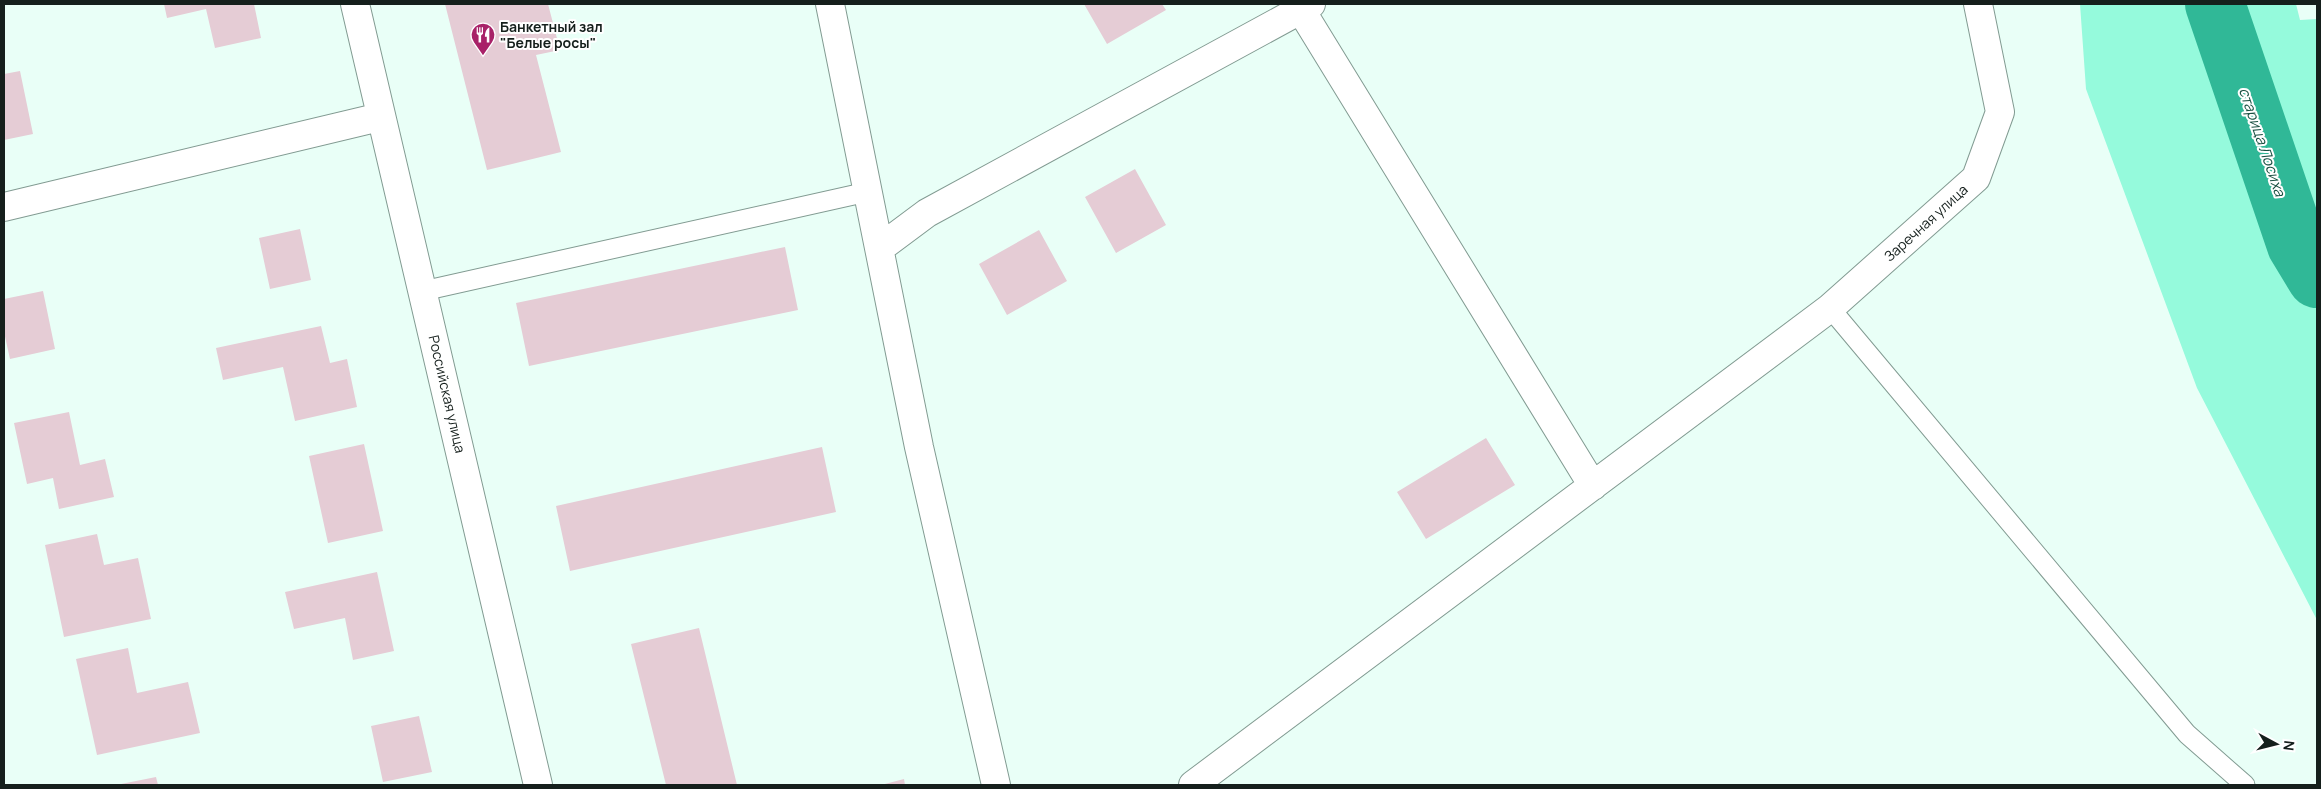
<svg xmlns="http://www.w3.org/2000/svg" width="2321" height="789" viewBox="0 0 2321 789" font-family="Manrope,sans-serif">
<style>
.green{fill:#95fadc}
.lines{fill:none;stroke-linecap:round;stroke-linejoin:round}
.river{stroke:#30b897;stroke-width:60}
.building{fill:#e5ccd5}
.service-casing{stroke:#829b92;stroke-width:21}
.minor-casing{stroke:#829b92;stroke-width:30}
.service{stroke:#fff;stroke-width:19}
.minor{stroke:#fff;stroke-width:28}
.labels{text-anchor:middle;stroke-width:4;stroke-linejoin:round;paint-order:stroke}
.poi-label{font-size:14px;font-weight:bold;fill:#151f1c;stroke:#fff;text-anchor:start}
.street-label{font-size:14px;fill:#151f1c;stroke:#fff}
.water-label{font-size:15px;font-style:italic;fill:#1a5042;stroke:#fff}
</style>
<rect width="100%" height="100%" fill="#e9fff7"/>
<path class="green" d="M2080,4H2296L2300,20L2317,19V620L2197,388L2086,89Z"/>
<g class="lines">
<path class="river" d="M2215,4L2297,245L2317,278"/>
</g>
<path class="building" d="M164,4H254L261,38L215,48L206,9L167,18Z
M445,4H548L560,50L536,55L561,152L487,170Z
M1084,4H1162L1166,10L1107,44Z
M20,71L33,134L4,140V74Z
M1135,169L1166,225L1116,253L1085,197Z
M300,229L311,280L270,289L259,238Z
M1039,230L1067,281L1007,315L979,264Z
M785,247L798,310L529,366L516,303Z
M43,291L55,349L10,359L4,332V299Z
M321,326L330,363L347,359L357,407L295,421L283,367L223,380L216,348Z
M69,412L80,465L105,459L114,497L59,509L53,478L27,484L14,423Z
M1486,438L1515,485L1426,539L1397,492Z
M364,444L383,531L328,543L309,456Z
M822,447L836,512L570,571L556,506Z
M97,534L104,565L138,558L151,619L64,637L45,545Z
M377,572L394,651L353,660L345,618L294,629L285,592Z
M699,628L737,785H666L631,644Z
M128,648L137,693L188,682L200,733L97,755L76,659Z
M419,716L432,772L383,782L371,726Z
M156,777L158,785H121V784Z
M904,779L905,785H881Z"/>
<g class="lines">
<defs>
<path id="service" d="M423,291L867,192
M1830,308L2187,734L2245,785"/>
<path id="minor" d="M355,4L538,785
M830,4L919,447L996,785
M1301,10L1593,486
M4,207L380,117
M880,248L927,213L1311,4
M1193,785L1830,308L1976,178L2000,112L1978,4"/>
</defs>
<use href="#service" class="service-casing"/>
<use href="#minor" class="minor-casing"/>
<use href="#service" class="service"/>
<use href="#minor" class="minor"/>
</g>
<defs>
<symbol id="restaurant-pin" viewBox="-11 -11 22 30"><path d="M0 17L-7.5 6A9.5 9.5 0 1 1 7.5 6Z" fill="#a82168" stroke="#fff"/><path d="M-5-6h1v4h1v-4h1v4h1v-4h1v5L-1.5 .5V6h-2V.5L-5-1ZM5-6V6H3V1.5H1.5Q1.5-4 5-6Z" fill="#fff"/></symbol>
</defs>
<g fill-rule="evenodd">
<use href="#restaurant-pin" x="469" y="21" width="28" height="38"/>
</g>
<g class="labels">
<g class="poi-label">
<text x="500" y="32">Банкетный зал<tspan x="500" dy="16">"Белые росы"</tspan></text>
</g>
<g class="street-label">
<text transform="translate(1926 223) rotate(-42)" y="5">Заречная улица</text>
<text transform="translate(447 394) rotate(77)" y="5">Российская улица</text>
</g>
<g class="water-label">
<text transform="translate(2262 142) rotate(71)" y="5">старица Лосиха</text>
</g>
</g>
<rect width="2321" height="789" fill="none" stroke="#151f1c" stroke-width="10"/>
<g transform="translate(2276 744) rotate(97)" stroke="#ffffff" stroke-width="4" paint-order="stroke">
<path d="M0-4L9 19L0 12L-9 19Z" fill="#151f1c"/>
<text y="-8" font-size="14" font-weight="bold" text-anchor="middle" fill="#151f1c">N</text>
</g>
</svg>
